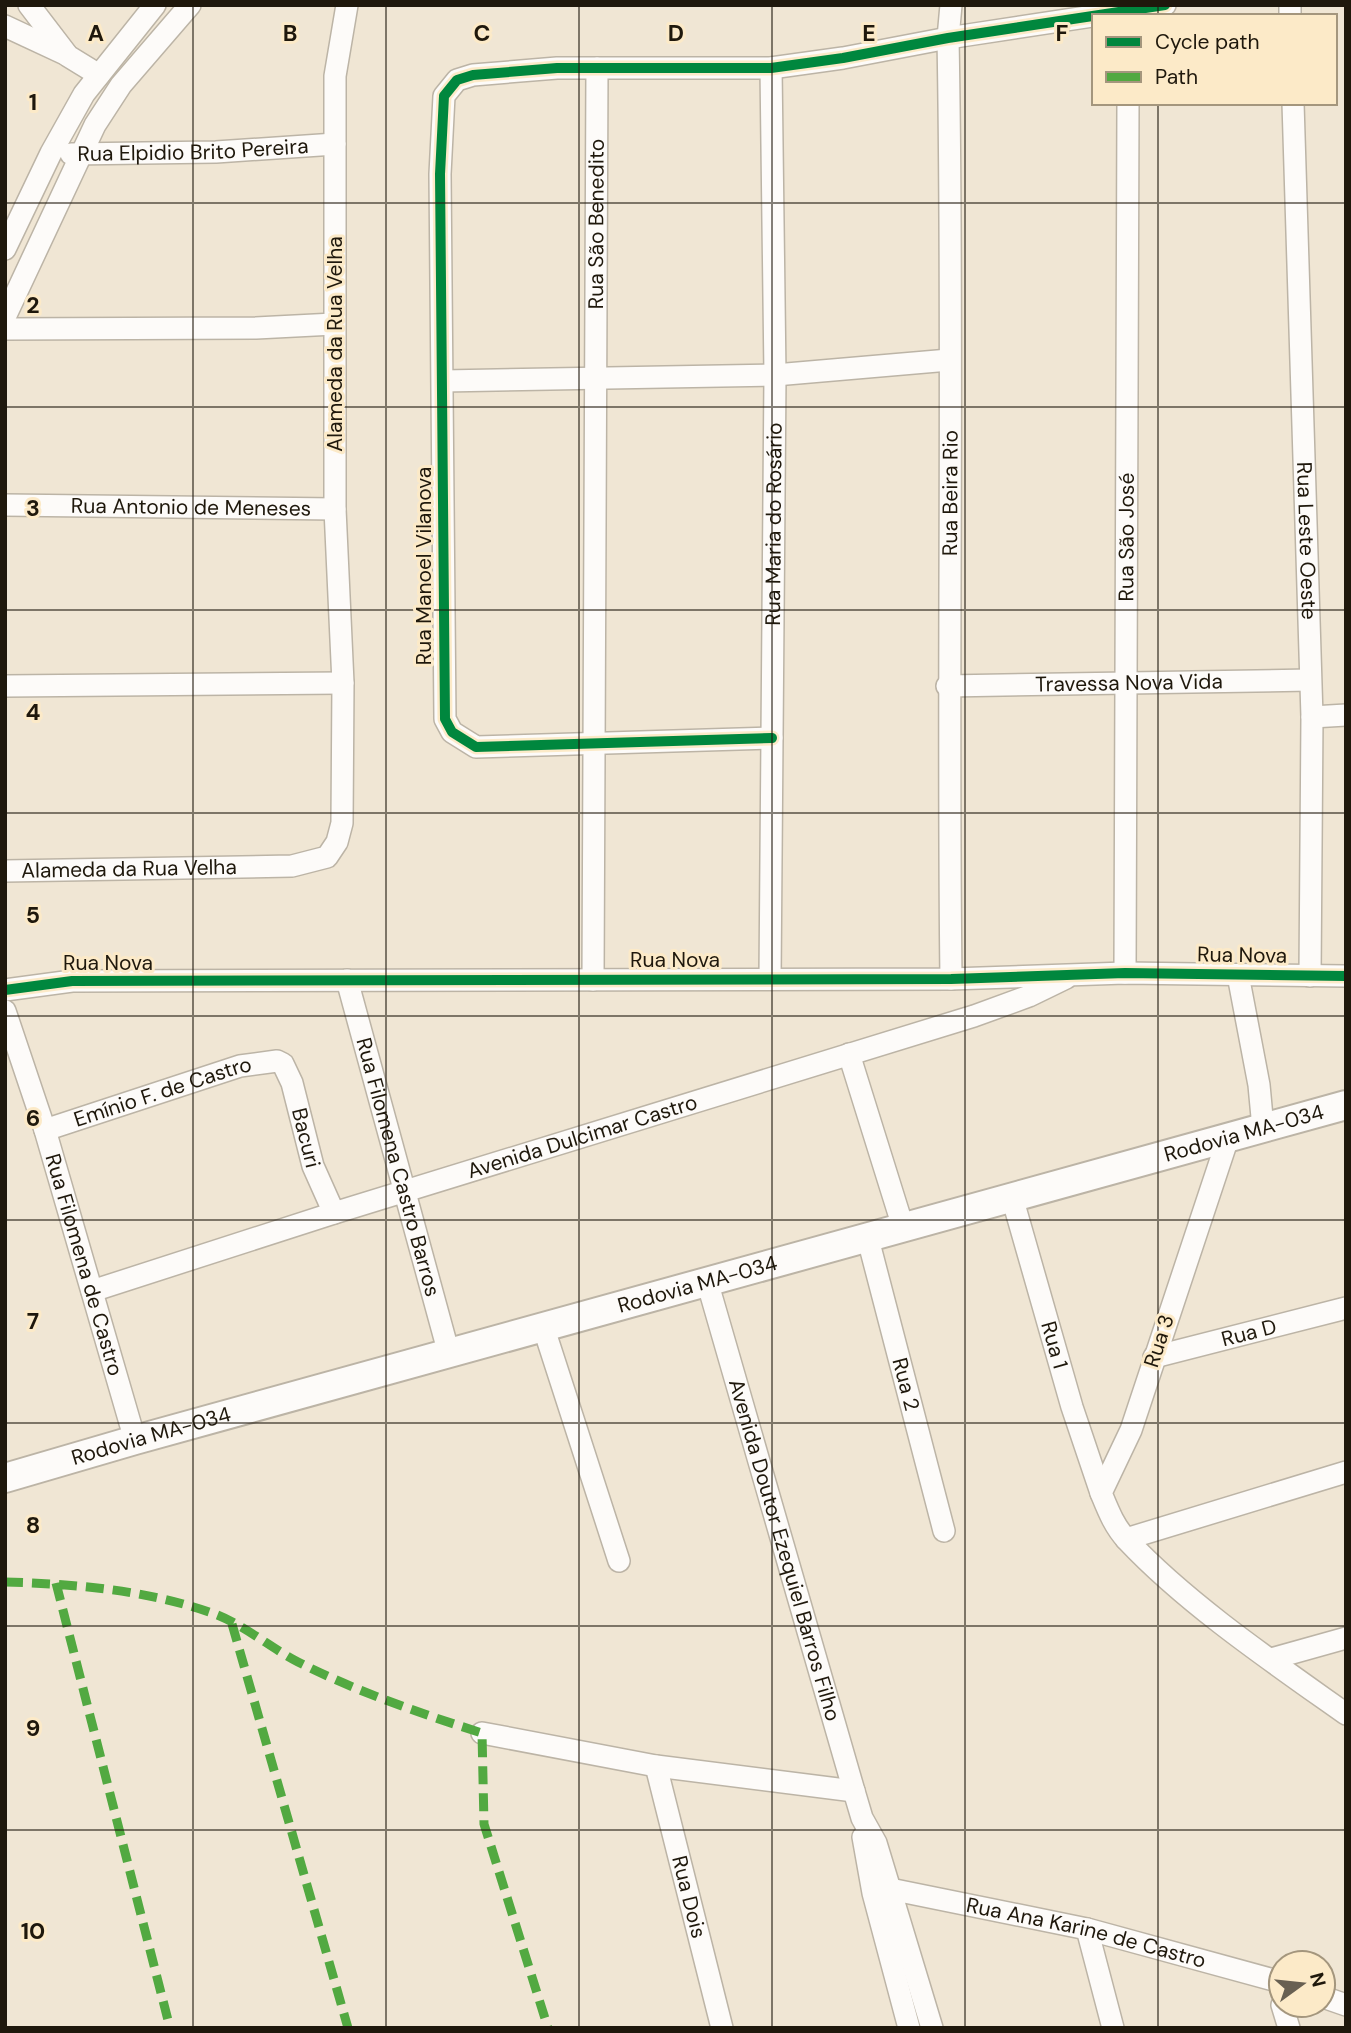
<svg xmlns="http://www.w3.org/2000/svg" width="1351" height="2033" viewBox="0 0 1351 2033" font-family="'DM Sans',sans-serif">
<style>
.lines{fill:none;stroke-linecap:round;stroke-linejoin:round}
.minor-casing{stroke:#bcb4a6;stroke-width:24}
.major-casing{stroke:#bcb4a6;stroke-width:32}
.minor{stroke:#fdfbf9;stroke-width:21}
.major{stroke:#fdfbf9;stroke-width:28}
.quiet{stroke:#52a941;stroke-width:9;stroke-dasharray:18 9;stroke-linecap:butt}
.cycleway-casing{stroke:#fceac8;stroke-width:15}
.cycleway{stroke:#00873e;stroke-width:10}
.grid{fill:none;stroke:#1f180c;stroke-width:2;stroke-opacity:0.55}
.labels{text-anchor:middle;stroke-width:6;stroke-linejoin:round;paint-order:stroke}
.street-label{font-size:21px;fill:#1f180c;stroke:#fceac8}
.grid-label{font-size:23px;text-anchor:middle;font-weight:bold;fill:#1f180c;stroke:#fceac8;stroke-width:6;stroke-linejoin:round;paint-order:stroke}
</style>
<rect width="100%" height="100%" fill="#f0e6d4"/>
<g class="lines">
<defs>
<g id="minor">
<path d="M29,5L68,56L99,75"/>
<path d="M1290,5V16"/>
<path d="M5,26L67,55"/>
<path id="s1" d="M1293,103L1312,717L1310,976"/>
<path id="s2" d="M71,154L216,152L335,144"/>
<path d="M5,249L51,153L84,94L155,5"/>
<path d="M5,317L95,125L121,85L190,5"/>
<path d="M5,329L256,328L334,324"/>
<path d="M443,381L775,375L949,360"/>
<path id="s3" d="M5,505L335,509"/>
<path d="M5,686L343,683"/>
<path id="s4" d="M947,686L1310,680"/>
<path d="M1312,717L1346,715"/>
<path d="M772,738L476,747L452,732L445,719L440,174L444,96L457,80L473,75L557,68H771L843,58L948,38L1165,5"/>
<path id="s5" d="M5,871L292,866L327,857L337,842L342,823L343,683L335,509V76L347,5"/>
<path id="s6" d="M1125,973L1128,103"/>
<path d="M1238,975L1259,1085L1263,1128"/>
<path id="s7" d="M770,979L775,375L771,68"/>
<path id="s8" d="M951,979C947,665 954,351 948,38L951,5"/>
<path id="s9" d="M347,980L449,1354"/>
<path id="s10" d="M593,980L597,68"/>
<path d="M5,990L72,981L951,979L1125,973L1346,976"/>
<path id="s11" d="M5,1011L45,1130L135,1440"/>
<path d="M849,1054L903,1227"/>
<path id="s12" d="M45,1130L240,1066L277,1061L283,1064L292,1083L313,1166L334,1213"/>
<path d="M1228,1138L1131,1430L1101,1493C1108,1510 1114,1526 1127,1540C1187,1604 1274,1663 1346,1714"/>
<path id="s13" d="M1012,1197L1072,1407L1101,1493"/>
<path id="s14" d="M868,1239L944,1531"/>
<path id="s15" d="M707,1281L854,1791L862,1818L876,1843L932,2028"/>
<path id="s16" d="M92,1291L334,1213L974,1016L1029,996L1066,978"/>
<path d="M544,1329L619,1561"/>
<path id="s17" d="M1154,1357L1346,1308"/>
<path d="M1126,1539L1346,1472"/>
<path d="M1271,1659L1346,1638"/>
<path d="M482,1733L656,1766L854,1791"/>
<path id="s18" d="M656,1766L722,2028"/>
<path d="M863,1837L873,1893L909,2028"/>
<path id="s19" d="M890,1889L1087,1929L1281,1982"/>
<path d="M1087,1929L1113,2028"/>
<path d="M1323,1997L1346,2005"/>
<path d="M1282,2005L1289,2028"/>
</g>
<g id="major">
<path id="s20" d="M5,1478L135,1440L1346,1105"/>
</g>
</defs>
<use href="#minor" class="minor-casing"/>
<use href="#major" class="major-casing"/>
<use href="#minor" class="minor"/>
<use href="#major" class="major"/>
<path class="quiet" d="M5,1582C76,1584 148,1590 215,1614C244,1625 271,1648 298,1662C358,1692 419,1713 482,1733L484,1824L548,2028
M56,1583L170,2028
M232,1624L348,2028"/>
<defs>
<path id="cycleway" d="M772,738L476,747L452,732L445,719L440,174L444,96L457,80L473,75L557,68H771L843,58L948,38L1165,5
M5,990L72,981L951,979L1125,973L1346,976"/>
</defs>
<use href="#cycleway" class="cycleway-casing"/>
<use href="#cycleway" class="cycleway"/>
</g>
<path class="grid" d="M193,5V2028M386,5V2028M579,5V2028M772,5V2028M965,5V2028M1158,5V16M1158,103V2028M5,203H1346M5,407H1346M5,610H1346M5,813H1346M5,1016H1346M5,1220H1346M5,1423H1346M5,1626H1346M5,1830H1346"/>
<g class="labels">
<g class="street-label">
<text dy="7" stroke="none"><textPath href="#s2" startOffset="122">Rua Elpidio Brito Pereira</textPath></text>
<text dy="7" stroke="none"><textPath href="#s10" startOffset="756">Rua São Benedito</textPath></text>
<text transform="translate(335 344) rotate(-90)" y="7">Alameda da Rua Velha</text>
<text dy="7" stroke="none"><textPath href="#s8" startOffset="486">Rua Beira Rio</textPath></text>
<text dy="7" stroke="none"><textPath href="#s3" startOffset="186">Rua Antonio de Meneses</textPath></text>
<text dy="7" stroke="none"><textPath href="#s7" startOffset="455">Rua Maria do Rosário</textPath></text>
<text dy="7" stroke="none"><textPath href="#s6" startOffset="436">Rua São José</textPath></text>
<text dy="7" stroke="none"><textPath href="#s1" startOffset="438">Rua Leste Oeste</textPath></text>
<text transform="translate(424 566) rotate(-90)" y="7">Rua Manoel Vilanova</text>
<text dy="7" stroke="none"><textPath href="#s4" startOffset="182">Travessa Nova Vida</textPath></text>
<text dy="7" stroke="none"><textPath href="#s5" startOffset="124">Alameda da Rua Velha</textPath></text>
<text transform="translate(1242 955) rotate(1)" y="7">Rua Nova</text>
<text x="675" y="967">Rua Nova</text>
<text x="108" y="970">Rua Nova</text>
<text dy="7" stroke="none"><textPath href="#s12" startOffset="124">Emínio F. de Castro</textPath></text>
<text dy="7" stroke="none"><textPath href="#s20" startOffset="1286">Rodovia MA-034</textPath></text>
<text dy="7" stroke="none"><textPath href="#s16" startOffset="514">Avenida Dulcimar Castro</textPath></text>
<text dy="7" stroke="none"><textPath href="#s12" startOffset="327">Bacuri</textPath></text>
<text dy="7" stroke="none"><textPath href="#s9" startOffset="194">Rua Filomena Castro Barros</textPath></text>
<text dy="7" stroke="none"><textPath href="#s11" startOffset="266">Rua Filomena de Castro</textPath></text>
<text dy="7" stroke="none"><textPath href="#s20" startOffset="719">Rodovia MA-034</textPath></text>
<text dy="7" stroke="none"><textPath href="#s17" startOffset="98">Rua D</textPath></text>
<text transform="translate(1159 1341) rotate(-72)" y="7">Rua 3</text>
<text dy="7" stroke="none"><textPath href="#s13" startOffset="154">Rua 1</textPath></text>
<text dy="7" stroke="none"><textPath href="#s14" startOffset="150">Rua 2</textPath></text>
<text dy="7" stroke="none"><textPath href="#s20" startOffset="152">Rodovia MA-034</textPath></text>
<text dy="7" stroke="none"><textPath href="#s15" startOffset="280">Avenida Doutor Ezequiel Barros Filho</textPath></text>
<text dy="7" stroke="none"><textPath href="#s18" startOffset="135">Rua Dois</textPath></text>
<text dy="7" stroke="none"><textPath href="#s19" startOffset="201">Rua Ana Karine de Castro</textPath></text>
</g>
</g>
<g class="grid-label">
<text x="96" y="41">A</text>
<text x="290" y="41">B</text>
<text x="482" y="41">C</text>
<text x="676" y="41">D</text>
<text x="869" y="41">E</text>
<text x="1062" y="41">F</text>
<text x="33" y="110">1</text>
<text x="33" y="313">2</text>
<text x="33" y="516">3</text>
<text x="33" y="720">4</text>
<text x="33" y="923">5</text>
<text x="33" y="1126">6</text>
<text x="33" y="1329">7</text>
<text x="33" y="1533">8</text>
<text x="33" y="1736">9</text>
<text x="33" y="1939">10</text>
</g>
<rect width="1351" height="2033" fill="none" stroke="#1f180c" stroke-width="14"/>
<rect x="1092" y="14" width="245" height="91" fill="#fceac8" stroke="#a4967d" stroke-width="2"/>
<rect x="1106" y="37" width="35" height="10" fill="#00873e" stroke="#a4967d" stroke-width="2"/>
<text x="1155" y="49" font-size="21" fill="#1f180c">Cycle path</text>
<rect x="1106" y="72" width="35" height="10" fill="#52a941" stroke="#a4967d" stroke-width="2"/>
<text x="1155" y="84" font-size="21" fill="#1f180c">Path</text>
<g transform="translate(1302 1984) rotate(75)"><circle r="33" fill="#fceac8" stroke="#a4967d" stroke-width="2"/>
<path d="M0-5L12 26L0 18L-12 26Z" fill="#686052"/>
<text y="-10" font-size="19" font-weight="bold" text-anchor="middle" fill="#1f180c">N</text>
</g>
</svg>
